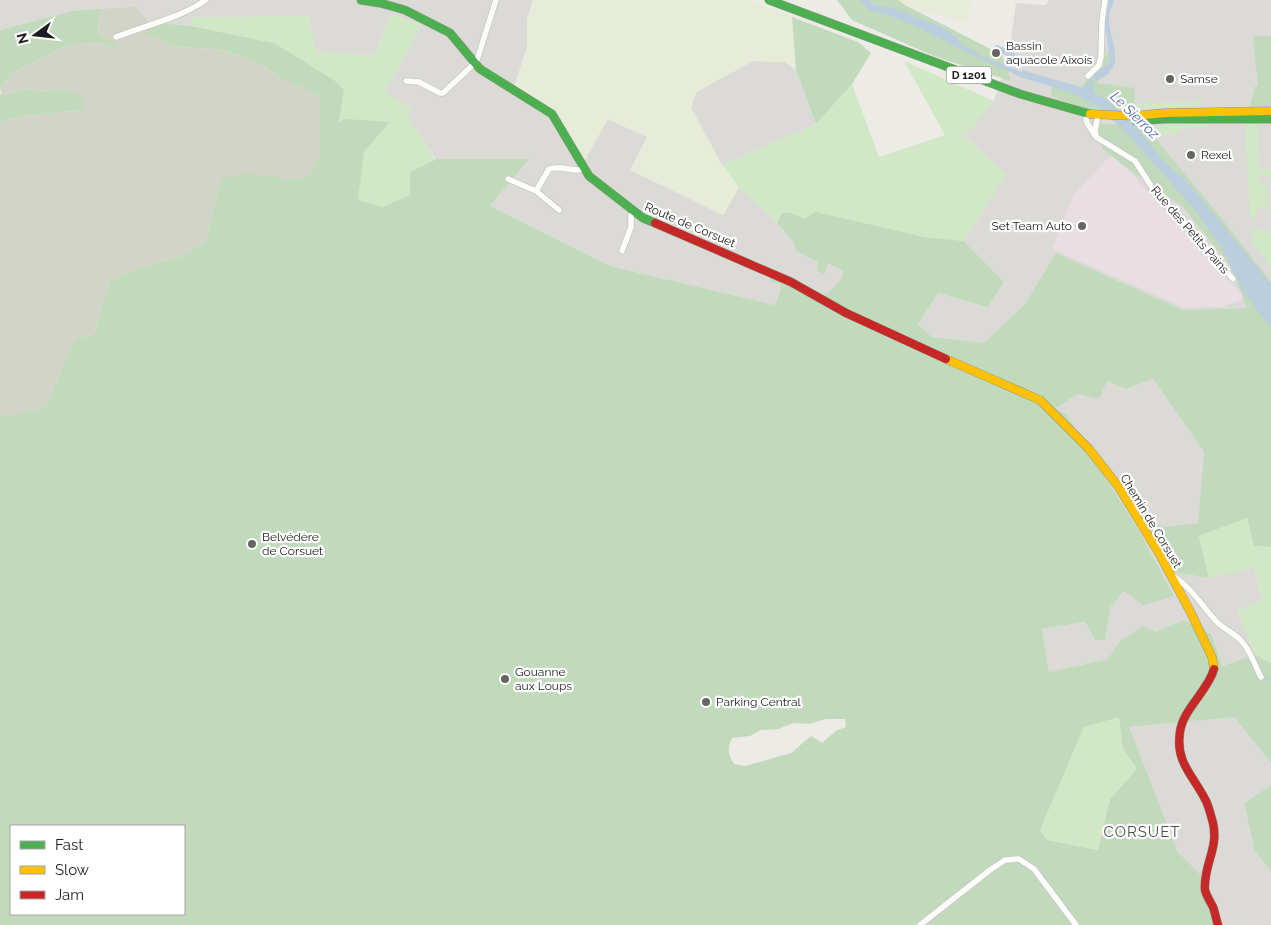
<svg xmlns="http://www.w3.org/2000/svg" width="1271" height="925" viewBox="0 0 1271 925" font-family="Raleway,sans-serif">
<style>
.residential{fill:#dbdad7}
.industrial{fill:#e9dfe3}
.construction{fill:#d3d4c8}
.farmland{fill:#e7ecd9}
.grass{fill:#d0e8c6}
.forest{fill:#c1dabc;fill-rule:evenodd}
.water{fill:#bacede}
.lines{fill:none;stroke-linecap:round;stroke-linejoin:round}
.stream{stroke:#bacede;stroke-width:2}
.canal{stroke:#bacede;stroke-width:6}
.street-casing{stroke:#c4c4c2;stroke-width:7}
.fast-casing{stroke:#8e957f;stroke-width:9}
.slow-casing{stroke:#8e957f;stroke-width:9}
.jam-casing{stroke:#8e957f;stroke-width:9}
.street{stroke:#fcfcfb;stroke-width:5.5}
.fast{stroke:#4caf50;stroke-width:8}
.slow{stroke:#ffc107;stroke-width:8}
.jam{stroke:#c62828;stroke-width:8}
.poi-dot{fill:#656563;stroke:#fff;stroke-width:2}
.labels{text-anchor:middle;stroke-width:4.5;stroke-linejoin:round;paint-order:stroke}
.shield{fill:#fff;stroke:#616161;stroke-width:1}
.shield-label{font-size:11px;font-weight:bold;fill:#1d1d1d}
.poi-label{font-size:12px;fill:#1d1d1d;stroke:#fff;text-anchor:start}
.street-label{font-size:12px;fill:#1d1d1d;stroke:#fff}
.water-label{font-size:14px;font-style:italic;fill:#4e66a9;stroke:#fff}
.quarter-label{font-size:15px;letter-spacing:1px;fill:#505050;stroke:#fff}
</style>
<rect width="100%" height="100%" fill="#ecebe6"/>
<path class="residential" d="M0,0H533L527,20V47L514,87L553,110L584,159L608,119L647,137L631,170L723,215L739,187L777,223L794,243L796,251L843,271L842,278L820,301L779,283L781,288L775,305L610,266L490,206L528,159H436L406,116L411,109L385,92L422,25L390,14L374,56L315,51L309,16L191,18V26L149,22L72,11L0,30Z
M1049,0H1271V338L1247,308L1183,310L1056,253L1025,304L984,344L932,337L918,324L938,293L988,307L1004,282L964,241L1006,174L964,136L994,101L1009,54L1016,3L1046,5Z
M753,61L785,62L796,70L816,124L722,165L691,108L696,92Z
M1153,379L1204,452L1198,523L1162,527L1136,501L1173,572L1209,578L1254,567L1262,600L1238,611L1255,655L1222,666L1212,635L1184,620L1155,632L1118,643L1108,659L1049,672L1042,629L1085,622L1095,640L1110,608L1124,591L1174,596L1139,531L1067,415L1056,408L1078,394L1107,381L1126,389Z
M1234,717L1271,763V785L1244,803L1255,852L1271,871V925H1214L1201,875L1178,852L1128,727Z"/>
<path class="industrial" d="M1113,153L1245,298L1221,307H1183L1052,249L1074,194Z"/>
<path class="construction" d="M136,7L149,22L146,35L159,37L166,44L178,47L218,49L263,65L282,79L320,97V158L306,178H283L219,185L206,240L183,256L135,269L109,282L94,334L74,339L45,408L0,416V122L23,116L84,110L61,89L33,92V88L2,95L0,88L12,73L66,46L98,42L111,48H117L114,41L98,34L99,15L102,9Z"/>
<path class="farmland" d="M533,0H749L792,17L796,70L785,62L753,61L696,92L691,108L722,165L739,187L723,215L630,170L647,137L608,119L585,160L553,110L514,88L527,47V20Z
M898,0H970L966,23L905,5Z"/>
<path class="grass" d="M390,14L422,25L385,92L412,109L407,116L435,159L410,172V195L382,207L357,200L364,152L390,122H339L344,91L274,43L191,26V17L309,16L316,51L374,56Z
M904,61L994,101L964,136L1006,174L964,241L924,237L804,219L789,212L782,213L777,223L739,187L722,165L816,124L852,84L879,157L945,135Z
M1200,97L1203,101L1197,106L1134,109L1133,104L1195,101Z
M1209,124L1208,129L1206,126L1181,129L1173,136L1165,135L1157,140L1145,126Z
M1245,124H1258L1259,169H1271V178L1261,174L1258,180L1267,185L1269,210L1259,207L1253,222L1250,215Z
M1252,228L1271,233V267L1251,242Z
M1247,518L1254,546L1271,547V663L1255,655L1238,611L1262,600L1254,568L1209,578L1199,536Z
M1120,716L1123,749L1137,769L1110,799L1098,850L1047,840L1040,830L1084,727Z"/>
<path class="forest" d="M837,0H898L905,5L1002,55L1011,81L936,57L852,20Z
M102,9L99,15L98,34L114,41L117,48H111L98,42L66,46L12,73L0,88V30L72,11Z
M792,17L858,42L871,53L852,84L816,124L796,70Z
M149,22L191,26L274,43L335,81L344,90L339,122L346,119L390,122L364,152L358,200L382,207L410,195V172L436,159H529L490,206L610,266L775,305L781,288L779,283H773L769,280L772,275L820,301L842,278L843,271L828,264L824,274L818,271L817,261L796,251L794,243L777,223L782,213L789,212L804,219L816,212L924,237L964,241L1004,282L988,307L938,293L918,324L932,337L984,343L1025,304L1056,253L1183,310L1247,308L1231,267L1183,207L1128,169L1103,149L1096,133L1101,124L1145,126L1223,220L1271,282V547L1254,546L1247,518L1199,536L1209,578L1173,572L1134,499L1162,527L1198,523L1204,452L1153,379L1126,389L1107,381L1099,399L1078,394L1056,408L1067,415L1139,531L1174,596L1143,605L1124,591L1110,608L1105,640H1095L1085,622L1042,629L1049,672L1108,659L1118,643L1143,626L1155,632L1184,620L1212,635L1222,666L1255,655L1271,663V763L1234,717L1129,727L1178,852L1201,875L1214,925H0V416L45,408L74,339L94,334L109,282L135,269L183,256L206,240L219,185L224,178L247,173L283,178H306L320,158V97L282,79L263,65L219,49L178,47L166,44L159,37L145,35ZM1119,717L1123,749L1137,769L1110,799L1098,850L1047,840L1040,830L1084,727ZM826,719H845L846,727L837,730L822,743L811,736L791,753L745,766L734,764C728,755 727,748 732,738L750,736L761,730L778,729L794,723L809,724ZM11,826H184V914H11Z
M1253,36H1271V106H1250L1255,86H1258Z
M1109,51C1109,51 1110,60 1110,60C1107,70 1096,66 1097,83L1135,88L1134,109L1098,111L1081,108L1051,96L1052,79L1082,87C1090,73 1101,64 1109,51Z
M33,88L34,92L61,89L83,95L84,110L23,116L0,122V93L2,95Z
M1271,785V871L1255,852L1244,803Z"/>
<path class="water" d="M860,0H868L875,6L894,8L943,28L955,36L962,44L984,57L1022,72V70L1083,88L1090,80L1095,83L1093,86L1094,93L1107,100L1135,125L1162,159L1189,184L1271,284V328L1245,294L1231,267L1223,249L1195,210L1130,137L1098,106L1067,91L1023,78L976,57L923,30L891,16L869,10Z
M1109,0H1114C1113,5 1110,10 1109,15C1107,42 1131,64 1097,81L1092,77C1097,71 1107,67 1110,60L1105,25Z"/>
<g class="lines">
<path class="stream" d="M1263,679L1271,678"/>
<path class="canal" d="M997,48L1012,55"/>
<defs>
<path id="street" d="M116,37C146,25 178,19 206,0
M477,60L496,0
M1088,76L1099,65L1101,57L1102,22L1105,0
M406,81L419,82L440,93H443L475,63
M1086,119L1087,123L1096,137L1135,161L1155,192L1233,279
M1096,135L1095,131L1097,120
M508,179L536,191L559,210
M536,191L549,169C561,164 572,173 584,169
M622,251L631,227V216L633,212
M1171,575C1190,585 1201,605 1216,621C1224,630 1236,633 1243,643C1251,652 1255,666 1261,677
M920,925L990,870L1005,860L1019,859L1034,869L1076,925"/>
<path id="fast" d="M361,0L380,3L405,10L450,33L480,69L552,114L589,176L643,218L655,223
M769,0L1020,94L1090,114
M1136,121L1163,119H1271"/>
<path id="slow" d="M1090,114L1134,116L1164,113L1271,111
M946,359L1040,400L1089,449L1118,486L1160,555L1190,611L1212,657L1214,669"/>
<path id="jam" d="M655,223L791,282L846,313L946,359
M1214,669C1208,691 1183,709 1180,732C1175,763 1194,776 1206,801C1209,807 1211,816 1213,823C1219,849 1203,865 1205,890C1206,895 1210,901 1213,907C1215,912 1216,919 1218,925"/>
</defs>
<use href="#street" class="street-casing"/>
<use href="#fast" class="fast-casing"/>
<use href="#slow" class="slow-casing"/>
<use href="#jam" class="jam-casing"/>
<use href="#street" class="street"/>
<use href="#fast" class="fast"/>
<use href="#slow" class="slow"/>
<use href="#jam" class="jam"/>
</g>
<g class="poi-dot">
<circle cx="996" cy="53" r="5"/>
<circle cx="1170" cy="79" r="5"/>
<circle cx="1191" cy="155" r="5"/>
<circle cx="1082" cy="226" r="5"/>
<circle cx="252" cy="544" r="5"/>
<circle cx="505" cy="679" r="5"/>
<circle cx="706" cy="702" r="5"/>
</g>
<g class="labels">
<rect class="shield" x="946.5" y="66.5" width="45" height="17" rx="4"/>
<g class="shield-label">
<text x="969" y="79">D 1201</text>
</g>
<g class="poi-label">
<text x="1006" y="50">Bassin<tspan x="1006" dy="14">aquacole Aixois</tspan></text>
<text x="1180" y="83">Samse</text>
<text x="1201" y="159">Rexel</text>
<text x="1072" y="230" text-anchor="end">Set Team Auto</text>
<text x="262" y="541">Belvédère<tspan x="262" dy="14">de Corsuet</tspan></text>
<text x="515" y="676">Gouanne<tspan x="515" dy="14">aux Loups</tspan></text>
<text x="716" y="706">Parking Central</text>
</g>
<g class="street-label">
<text transform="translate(690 225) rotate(23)" y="4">Route de Corsuet</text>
<text transform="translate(1190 230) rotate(49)" y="4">Rue des Petits Pains</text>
<text transform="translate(1151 521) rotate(59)" y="4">Chemin de Corsuet</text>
</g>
<g class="water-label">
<text transform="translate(1135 115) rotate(44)" y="5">Le Sierroz</text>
</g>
<g class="quarter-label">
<text x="1142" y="837">CORSUET</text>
</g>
</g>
<rect x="10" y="825" width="175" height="90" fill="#ffffff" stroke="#a5a5a5"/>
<rect x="20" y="841" width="25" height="8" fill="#4caf50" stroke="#a5a5a5"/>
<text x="55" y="850" font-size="15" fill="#1d1d1d">Fast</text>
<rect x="20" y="866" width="25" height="8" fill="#ffc107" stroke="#a5a5a5"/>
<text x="55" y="875" font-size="15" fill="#1d1d1d">Slow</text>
<rect x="20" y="891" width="25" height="8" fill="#c62828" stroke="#a5a5a5"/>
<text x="55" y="900" font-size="15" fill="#1d1d1d">Jam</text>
<g transform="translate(35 35) rotate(255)" stroke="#ffffff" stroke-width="4" paint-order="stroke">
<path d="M0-4L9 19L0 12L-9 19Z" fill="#1d1d1d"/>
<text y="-8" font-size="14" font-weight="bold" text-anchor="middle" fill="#1d1d1d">N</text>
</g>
</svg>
